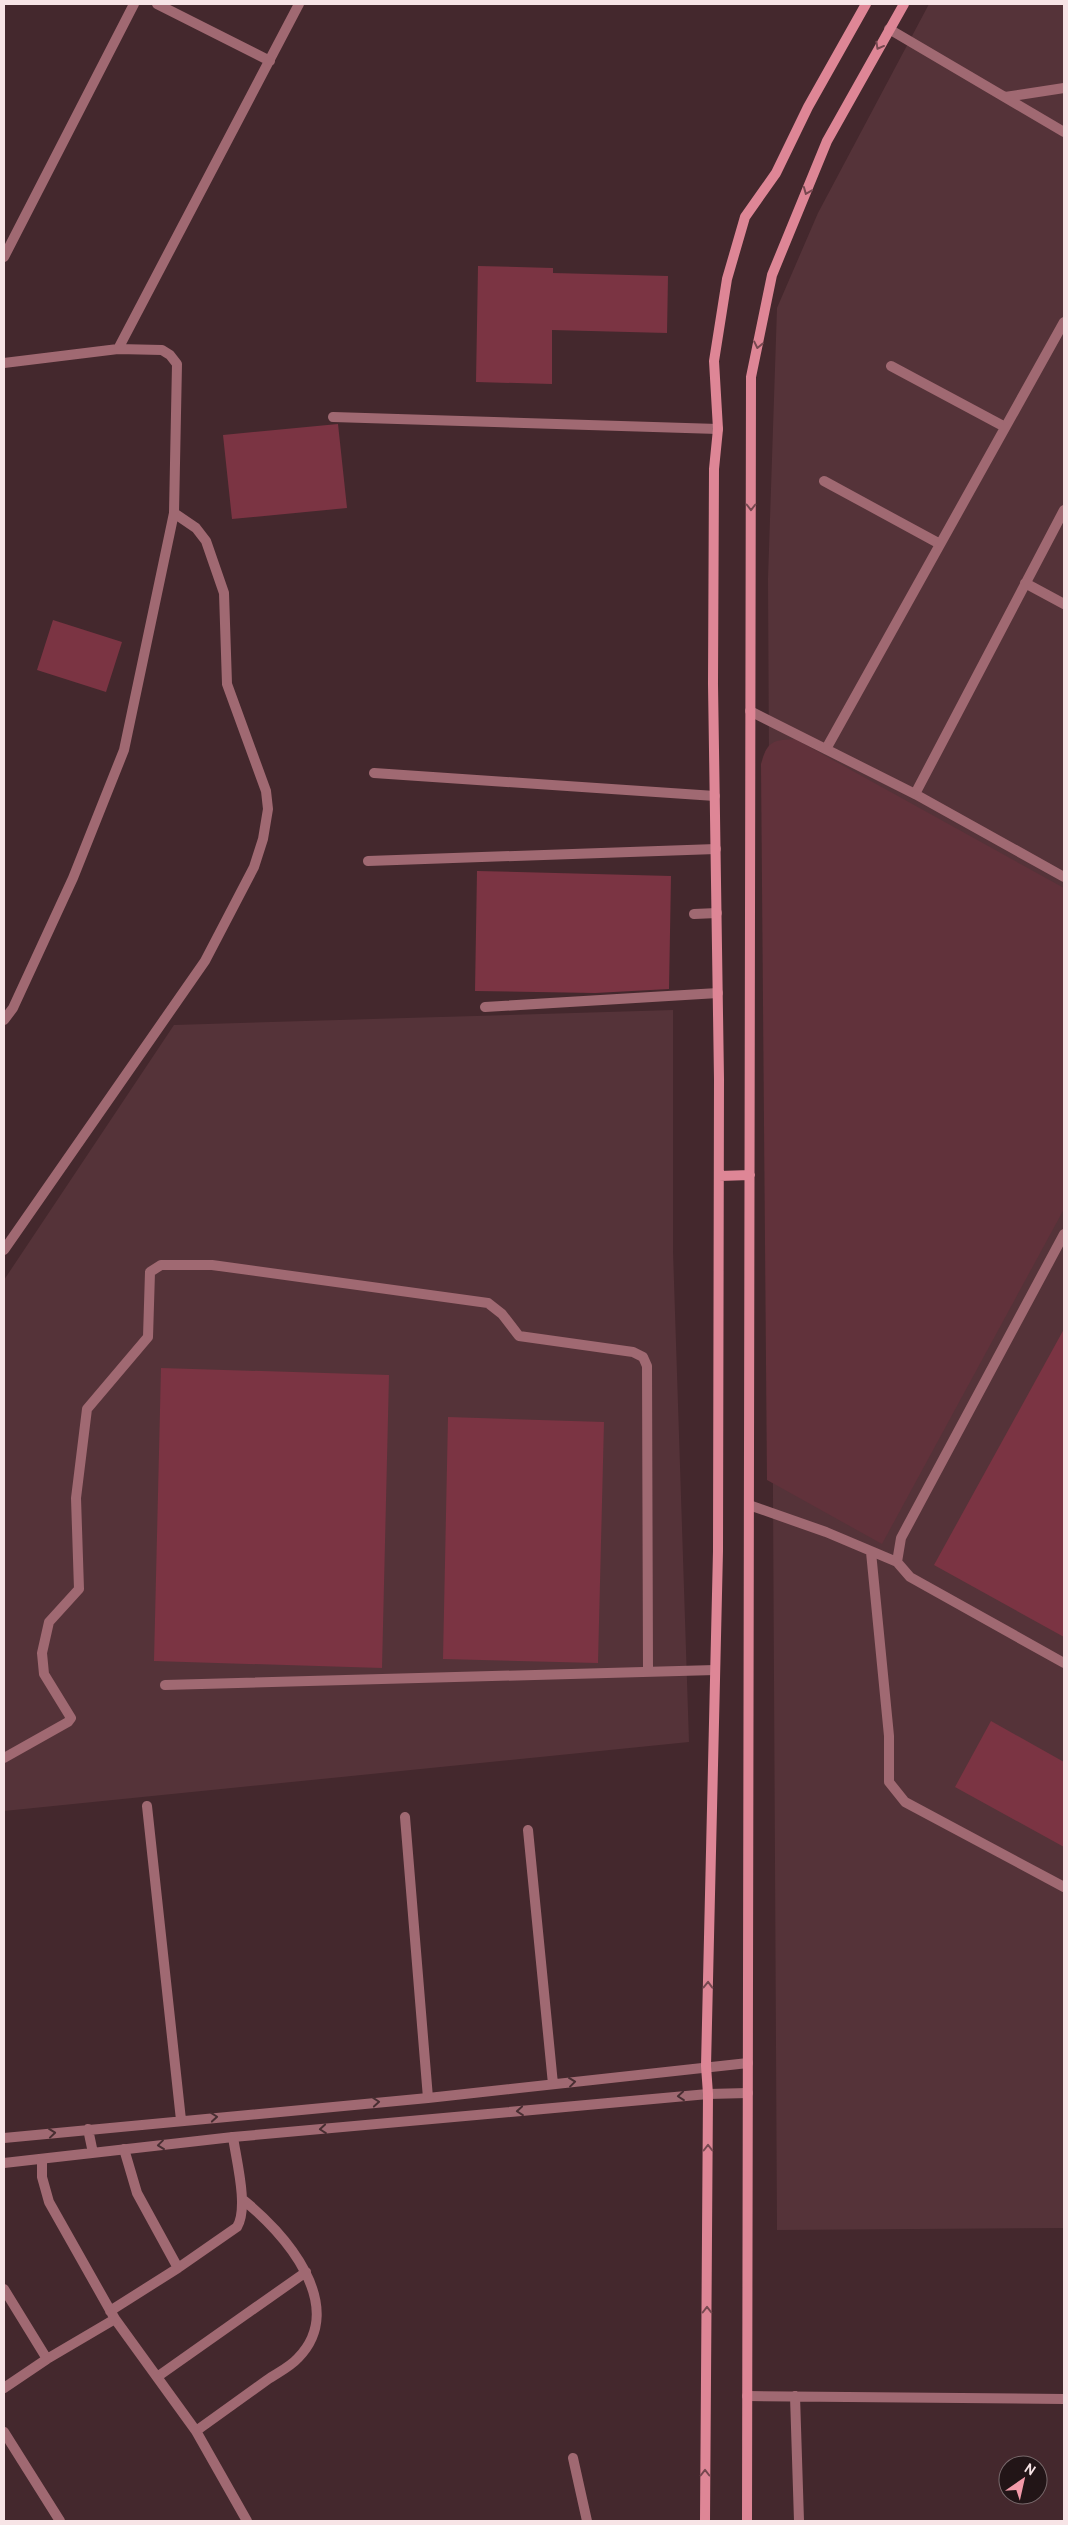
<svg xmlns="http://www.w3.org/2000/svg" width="1068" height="2525" font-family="Overpass,sans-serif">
  <rect width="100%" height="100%" fill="#44282d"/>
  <!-- built -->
  <path fill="#553339" d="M929,4H1064V2228L777,2230L768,579L777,308L818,213Z
    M673,1010V1251L689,1742L4,1811V1280L174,1025Z"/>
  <!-- green -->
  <path fill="#61323b" d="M795,739L1064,888V1209L882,1544L767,1480L761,764C767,741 773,740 795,739Z"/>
  <!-- building -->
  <path fill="#7b3443" d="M478,266L553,268V273L668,276L667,333L552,330V384L476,382Z
    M338,424L347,508L232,519L223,435Z
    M53,620L122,642L106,692L37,670Z
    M477,871L671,876L669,989L595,993L475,991Z
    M1064,1329V1637L934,1565Z
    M161,1368L389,1375L382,1668L154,1661Z
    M448,1417L604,1422L598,1663L443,1659Z
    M991,1721L1064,1762V1847L955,1787Z"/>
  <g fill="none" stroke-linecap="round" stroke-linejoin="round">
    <!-- lane -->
    <path stroke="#a06972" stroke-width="10" d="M889,29L1064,132
      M1005,97L1064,88
      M891,366L1005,427
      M333,417L718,429
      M824,481L940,544
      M1025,583L1064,604
      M750,711L915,794L1064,877
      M826,749L1064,322
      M374,773L715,796
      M915,794L1064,510
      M368,861L716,849
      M694,914L717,913
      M485,1007L718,993
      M1064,1234L901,1538L897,1562L910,1577L1064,1663
      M749,1505L826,1532L897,1562
      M871,1552L889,1736V1782L905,1802L1064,1887
      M165,1685L715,1670
      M4,1758L68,1722L71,1718L44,1674L42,1653L49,1622L79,1589L76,1498L87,1409L148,1337L150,1272L161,1265H212L488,1303L502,1314L519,1336L633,1352L643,1357L647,1366L648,1672
      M147,1806L181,2120
      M405,1817L428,2098
      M528,1830L553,2084
      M88,2129L93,2153
      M4,2138L428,2098L748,2063
      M4,2163L233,2137L708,2094L748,2093
      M747,2396L1064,2399
      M795,2396L799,2521
      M573,2458L587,2521"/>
    <!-- street -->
    <path stroke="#a06972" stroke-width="10" d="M157,4L270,61
      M4,257L134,4
      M118,349L299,4
      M4,363L118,349L162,350L170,355L177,364L174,513L124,750L73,878L13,1008L4,1020
      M4,1250L205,961L254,867L263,839L268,809L266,791L227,684L224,593L206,541L196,528L174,513
      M124,2149L137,2193L178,2268L237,2227C249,2208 236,2159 233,2137
      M42,2159V2177L49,2202L115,2319L196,2431L247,2521
      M4,2289L47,2359
      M110,2311L178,2268
      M157,2377L306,2272
      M4,2388L47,2359L115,2319
      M196,2431C220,2414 243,2397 267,2380C277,2373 290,2367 298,2358C349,2306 284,2232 242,2199
      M4,2432L60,2521"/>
    <!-- secondary -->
    <path stroke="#de8696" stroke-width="10" d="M719,1176L750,1175
      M705,2521L708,2094L706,2066L718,1551L719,1079L713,684L714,469L718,429L714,361L727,279L745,217L776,173L808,107L866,4
      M747,2521L751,377L772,275L827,141L904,4"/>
  </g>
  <!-- one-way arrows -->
  <defs><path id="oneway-chevron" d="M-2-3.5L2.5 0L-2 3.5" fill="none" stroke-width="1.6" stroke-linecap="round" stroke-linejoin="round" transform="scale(1.25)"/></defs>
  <g stroke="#774850">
    <use href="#oneway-chevron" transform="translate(879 46) rotate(119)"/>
    <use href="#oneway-chevron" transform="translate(807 191) rotate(112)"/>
    <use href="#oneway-chevron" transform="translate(758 345) rotate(102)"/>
    <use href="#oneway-chevron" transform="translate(751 507) rotate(90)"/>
    <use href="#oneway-chevron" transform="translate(708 1985) rotate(-89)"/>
    <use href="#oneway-chevron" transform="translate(708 2148) rotate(-90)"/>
    <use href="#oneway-chevron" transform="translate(707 2310) rotate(-90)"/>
    <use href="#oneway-chevron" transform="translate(705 2473) rotate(-90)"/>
  </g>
  <g stroke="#482e32">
    <use href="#oneway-chevron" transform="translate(572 2082) rotate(-7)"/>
    <use href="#oneway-chevron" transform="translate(681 2096) rotate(175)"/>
    <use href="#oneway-chevron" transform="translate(376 2102) rotate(-5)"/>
    <use href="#oneway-chevron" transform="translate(520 2111) rotate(175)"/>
    <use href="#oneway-chevron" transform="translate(214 2117) rotate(-5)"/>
    <use href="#oneway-chevron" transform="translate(323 2129) rotate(175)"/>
    <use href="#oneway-chevron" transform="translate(52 2133) rotate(-6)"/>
    <use href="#oneway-chevron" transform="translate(161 2145) rotate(173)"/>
  </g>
  <!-- border -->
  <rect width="1068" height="2525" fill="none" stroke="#f7e4e6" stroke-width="10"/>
  <!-- north arrow -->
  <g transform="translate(1023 2480) rotate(34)"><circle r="24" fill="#221517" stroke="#77686a"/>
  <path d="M0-4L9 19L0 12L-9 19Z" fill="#f39aa9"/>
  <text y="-8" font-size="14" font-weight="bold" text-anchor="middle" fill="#f7e4e6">N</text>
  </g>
</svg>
